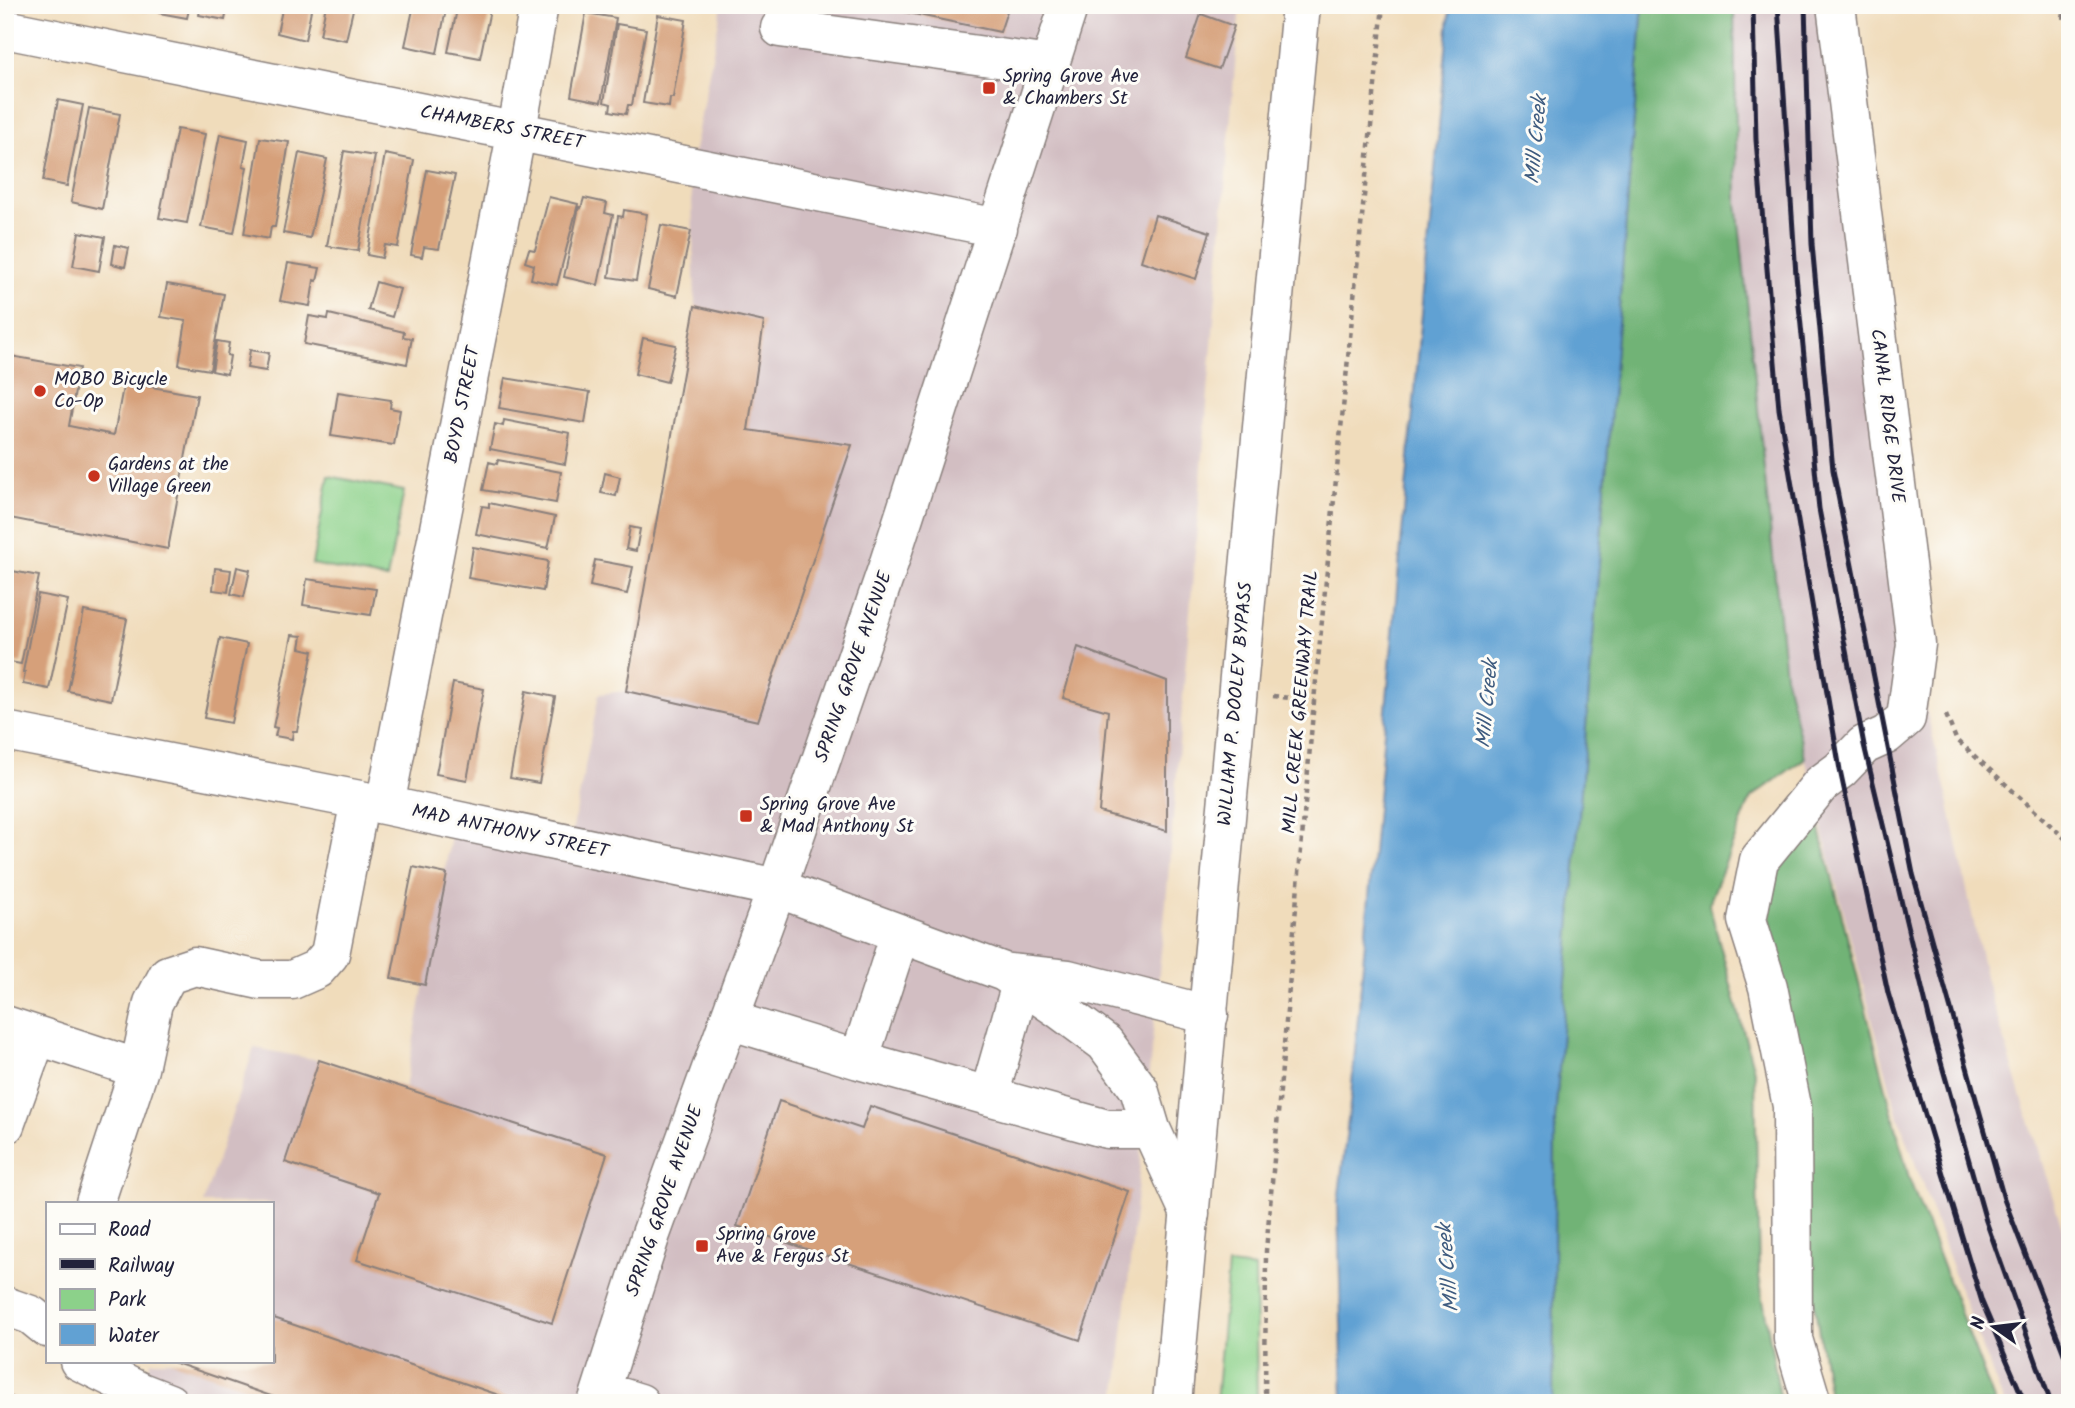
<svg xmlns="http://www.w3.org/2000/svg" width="2075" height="1408" font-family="Kalam,sans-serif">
  <rect width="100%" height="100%" fill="#fdfcf7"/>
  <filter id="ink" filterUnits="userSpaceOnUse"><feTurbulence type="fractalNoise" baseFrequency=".0143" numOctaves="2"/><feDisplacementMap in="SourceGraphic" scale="14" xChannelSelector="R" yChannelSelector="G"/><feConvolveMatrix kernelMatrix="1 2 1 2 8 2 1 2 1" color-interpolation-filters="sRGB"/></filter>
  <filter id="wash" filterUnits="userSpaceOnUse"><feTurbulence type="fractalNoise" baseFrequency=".00686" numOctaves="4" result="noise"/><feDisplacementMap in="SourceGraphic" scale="28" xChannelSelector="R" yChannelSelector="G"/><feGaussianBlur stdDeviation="1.57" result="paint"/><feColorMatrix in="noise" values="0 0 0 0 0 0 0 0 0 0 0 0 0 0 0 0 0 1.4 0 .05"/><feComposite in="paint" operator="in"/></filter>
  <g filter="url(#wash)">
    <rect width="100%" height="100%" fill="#f0dcbb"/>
    <!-- industrial -->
    <path fill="#d2bec2" d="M722,5H1240L1166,903L1116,1403H169L141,1392L151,1361H271V1203H203L254,1048L319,1060L405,1087L454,820L570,844L599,694L626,691L695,306L691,166Z
      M1734,5H1838L1894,576L1949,804L1986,981L2070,1253V1403H2004L1962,1296L1896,1109L1831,864L1785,675L1737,202Z"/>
    <!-- green -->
    <path fill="#8cd18a" stroke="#577a62" stroke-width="2" d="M329,476L404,491L387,579L312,564Z
      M1228,1265L1255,1268L1257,1403H1216Z"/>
    <!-- forest -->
    <path fill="#71b376" stroke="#4a6a58" stroke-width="2" d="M1643,5H1734L1737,202L1785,675L1805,758L1751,798L1709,904L1755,1074L1759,1276L1781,1403H1553L1555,1120Z
      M1818,822L1909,1178L1995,1403H1830L1808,1263L1769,936L1772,863Z"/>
    <!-- water -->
    <path fill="#61a1d3" stroke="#426287" stroke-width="2" d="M1450,5H1643L1555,1120L1553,1403H1343L1338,1203L1351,1095Z"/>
    <g id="blocks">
      <!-- building -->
      <path fill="#d6a07a" d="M117,5H147L146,12Z
        M160,5H190L187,18L159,13Z
        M201,5H228L225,20L199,15Z
        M283,5H312L305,40L277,33Z
        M326,5H354L346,40L320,35Z
        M414,5H447L437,53L405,46Z
        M458,5H491L480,58L448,52Z
        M871,5H1009L1000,32Z
        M586,13L616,18L601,102L571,96Z
        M1201,14L1234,26L1219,69L1186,58Z
        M658,15L686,20L673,98H670L669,107L643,103Z
        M617,24L646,29L632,105H628L626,114L610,111L611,104L604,102Z
        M58,100L83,105L67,186L43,181Z
        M89,108L120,114L102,209L71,202Z
        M177,129L205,134L187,223L159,218Z
        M220,134L248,140L243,166L247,167L234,233L201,227Z
        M260,138L289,142L275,227H271L269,239L244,234Z
        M344,151L375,156L358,251L327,246Z
        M299,153L327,159L310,238L283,233Z
        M385,154L414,160L398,247L385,245L382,258L367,255Z
        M427,170L455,175L439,249L424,247L422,257L411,255Z
        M549,197L578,204L557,285L531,279L534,265L525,262L529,249L535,250Z
        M584,198L607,203L605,213L613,215L598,285L564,277L579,207L581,208Z
        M624,210L647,214L636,281L609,277L618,216L623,217Z
        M1155,215L1210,232L1196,279L1141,261Z
        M661,225L691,231L677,296L648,289Z
        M79,232L105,237L99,271L73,266Z
        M115,245L129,248L125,267L112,264Z
        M288,263L320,268L317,281L314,280L310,306L280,301Z
        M376,282L400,289L392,317L368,310Z
        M167,284L224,294L210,370L179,365L186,321L161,317Z
        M695,306L764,322L748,430L852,445L758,721L626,691Z
        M329,314L404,332L403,337L412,338L407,364L304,344L309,316L328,319Z
        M643,338L676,345L667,382L635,374Z
        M217,341L229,343L227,355L230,356L227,374L212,371Z
        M250,350L269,353L266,371L247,368Z
        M5,355L79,368L69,426L114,435L124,382L197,395L168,549L5,517Z
        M505,378L590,392L585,423L499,408Z
        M338,392L391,400L390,408L400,410L394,445L331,436Z
        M504,420L570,433L565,464L490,449L495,424L503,426Z
        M498,460L561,472L556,503L483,490L489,462L497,464Z
        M605,473L620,477L616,496L601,493Z
        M489,503L555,517L548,548L476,534L482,506L489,507Z
        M630,527L640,529L636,551L626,549Z
        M473,547L548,561L543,591L468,578Z
        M595,560L633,567L627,594L590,586Z
        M237,567L250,570L244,597L231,594Z
        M215,568L231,570L228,592L213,590Z
        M7,570L39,576L21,664L5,661Z
        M307,579L376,589L371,615L303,605Z
        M38,594L68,600L49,689L23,684L25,672H23Z
        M84,611L127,619L111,700L68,691Z
        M292,635L302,636L300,648L313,651L297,731H293L292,739L275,736L277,728L273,727Z
        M220,638L247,644L231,723L204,718Z
        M1078,647L1167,681V831L1099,812L1108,711L1063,698Z
        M453,683L484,689L467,780L436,774Z
        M526,691L555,697L539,783L510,778Z
        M413,867L447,874L425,985L391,978Z
        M319,1060L607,1154L552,1323L357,1260L379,1193L285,1162Z
        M779,1101L862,1129L870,1106L1130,1192L1080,1340L737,1226Z
        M271,1317L519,1402V1403H291L170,1361H271Z
        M5,1395L26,1402V1403H5Z"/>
    </g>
  </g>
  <g filter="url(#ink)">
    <use href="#blocks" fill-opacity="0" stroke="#897f7b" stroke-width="2"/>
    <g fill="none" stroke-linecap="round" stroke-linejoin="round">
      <defs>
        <path id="minor" d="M780,28L1050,65
          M5,29L998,228
          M5,731L360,800L777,888L1004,972L1059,1009L1105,1043L1139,1089L1151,1129L1190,1214
          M385,805L517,130L539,5
          M1009,973L1068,979L1209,1015
          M729,1020L859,1060L1107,1129H1151
          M5,1025L139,1069
          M859,1060L900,934
          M989,1096L1021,984
          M5,1125L37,1036
          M95,1203L139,1069L153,1003L168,975L195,966L260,980H292L317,969L330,954L360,800
          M5,1306L31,1315L47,1328
          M79,1361L141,1392L169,1403
          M601,1391L640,1403
          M597,1403L651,1234L777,888L887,569L1069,5
          M1812,1403L1793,1339L1792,1106L1768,987L1747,920L1759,860L1821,784L1840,770L1864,745L1886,735L1906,718L1916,644L1836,5"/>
        <path id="major" d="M1172,1403L1301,5"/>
      </defs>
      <!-- minor casing -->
      <use href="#minor" stroke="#897f7b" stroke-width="41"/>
      <!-- major casing -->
      <use href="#major" stroke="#897f7b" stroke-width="41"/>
      <!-- path -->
      <path stroke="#897f7b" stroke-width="4.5" stroke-dasharray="5 5" stroke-linecap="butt" d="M2058,5L2070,30
        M1273,696L1314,701
        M1946,715L1956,739L2070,843
        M1265,1403L1266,1251L1314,701L1383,5"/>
      <!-- minor -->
      <use href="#minor" stroke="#fff" stroke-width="38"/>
      <!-- major -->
      <use href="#major" stroke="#fff" stroke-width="38"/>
      <!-- rail -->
      <path stroke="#22223b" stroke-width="5" d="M1753,5L1756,140L1779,409L1840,770L1888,993L1982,1302L2025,1403
        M1778,5L1796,275L1819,509L1864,745L1933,1034L1986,1221L2051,1403
        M1805,5L1812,244L1833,470L1913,874L2004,1199L2070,1369"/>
    </g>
  </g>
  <!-- markers -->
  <g fill="#c8321e" stroke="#fdfcf7" stroke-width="2.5">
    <rect x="982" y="81" width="14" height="14" rx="3.5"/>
    <circle cx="40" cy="391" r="7"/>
    <circle cx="94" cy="476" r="7"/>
    <rect x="739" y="809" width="14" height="14" rx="3.5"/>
    <rect x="695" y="1239" width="14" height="14" rx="3.5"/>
  </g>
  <g text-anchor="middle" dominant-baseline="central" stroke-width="6" stroke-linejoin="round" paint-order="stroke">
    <!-- poi labels -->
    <g font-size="19" fill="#22223b" stroke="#fdfcf7" text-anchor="start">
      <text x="1003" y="77">Spring Grove Ave<tspan x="1003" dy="22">&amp; Chambers St</tspan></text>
      <text x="54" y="380">MOBO Bicycle<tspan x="54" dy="22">Co-Op</tspan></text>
      <text x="108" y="465">Gardens at the<tspan x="108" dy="22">Village Green</tspan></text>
      <text x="760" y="805">Spring Grove Ave<tspan x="760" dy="22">&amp; Mad Anthony St</tspan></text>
      <text x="716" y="1235">Spring Grove<tspan x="716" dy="22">Ave &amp; Fergus St</tspan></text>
    </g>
    <!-- street labels -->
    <g font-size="19" fill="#22223b" stroke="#fdfcf7">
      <text transform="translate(502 128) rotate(11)">CHAMBERS STREET</text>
      <text transform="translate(463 405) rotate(-79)">BOYD STREET</text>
      <text transform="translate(1887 416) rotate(83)">CANAL RIDGE DRIVE</text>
      <text transform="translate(854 667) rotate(-71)">SPRING GROVE AVENUE</text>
      <text transform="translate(1301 702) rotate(-85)">MILL CREEK GREENWAY TRAIL</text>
      <text transform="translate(1236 704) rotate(-85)">WILLIAM P. DOOLEY BYPASS</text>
      <text transform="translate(510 832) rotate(12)">MAD ANTHONY STREET</text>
      <text transform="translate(665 1201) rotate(-71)">SPRING GROVE AVENUE</text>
    </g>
    <!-- water labels -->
    <g font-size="21" font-style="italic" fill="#3e5b7f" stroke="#fdfcf7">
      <text transform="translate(1537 140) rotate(-85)">Mill Creek</text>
      <text transform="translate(1488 704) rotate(-85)">Mill Creek</text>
      <text transform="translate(1449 1268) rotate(-95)">Mill Creek</text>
    </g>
  </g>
  <!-- margin -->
  <rect width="2075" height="1408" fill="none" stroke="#fdfcf7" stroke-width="28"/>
  <!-- legend -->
  <rect x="46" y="1202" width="228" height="161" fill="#fdfcf7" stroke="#a5a5ac" stroke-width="2"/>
  <rect x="60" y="1224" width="35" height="10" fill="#ffffff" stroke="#a5a5ac" stroke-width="2"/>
  <text x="108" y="1236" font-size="21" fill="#22223b">Road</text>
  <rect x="60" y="1259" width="35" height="10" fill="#22223b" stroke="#a5a5ac" stroke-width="2"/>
  <text x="108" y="1272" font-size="21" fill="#22223b">Railway</text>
  <rect x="60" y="1289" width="35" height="21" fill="#8cd18a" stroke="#a5a5ac" stroke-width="2"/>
  <text x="108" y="1306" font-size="21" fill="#22223b">Park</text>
  <rect x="60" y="1324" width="35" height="21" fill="#61a1d3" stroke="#a5a5ac" stroke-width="2"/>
  <text x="108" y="1342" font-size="21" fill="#22223b">Water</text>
  <!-- north arrow -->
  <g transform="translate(1994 1327) rotate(284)" stroke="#fdfcf7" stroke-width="5" paint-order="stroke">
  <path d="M0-5L12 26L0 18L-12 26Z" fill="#22223b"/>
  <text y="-10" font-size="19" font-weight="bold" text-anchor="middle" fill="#22223b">N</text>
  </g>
</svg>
